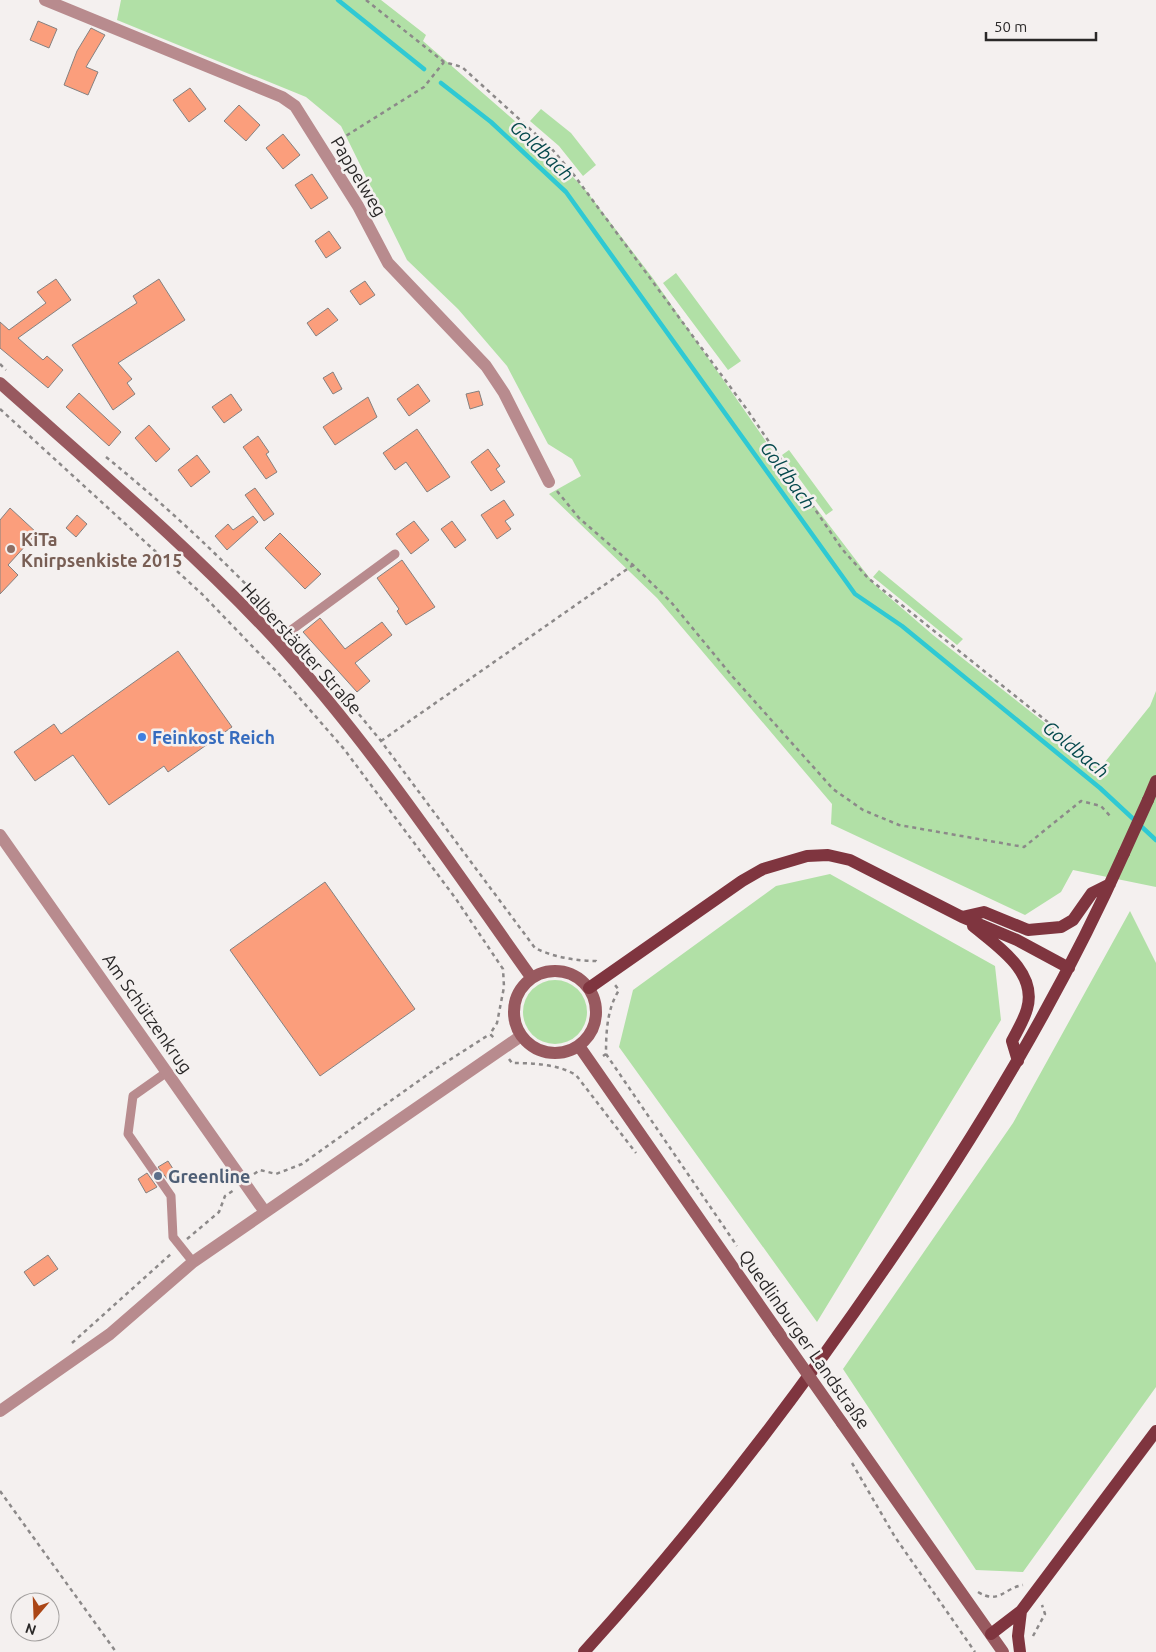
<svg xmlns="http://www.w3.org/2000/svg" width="1156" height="1652" font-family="Ubuntu,sans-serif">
  <rect width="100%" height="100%" fill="#f4f0ef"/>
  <!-- green -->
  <path fill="#b1e0a6" d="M121,0H381L426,35L423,41L547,149L587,192L652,277L774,453L875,585L933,635L1101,767L1150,706L1156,691V887L1073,870L1061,892L1025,915L831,824L832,804L657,598L549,494L581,476L572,459L548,444L507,366L458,309L407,260L341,126L306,97L117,20Z
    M541,109L571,133L596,165L583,176L559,146L530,121Z
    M676,273L741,361L728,370L663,283Z
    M789,450L833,510L826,515L782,455Z
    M879,570L963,639L957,645L873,577Z
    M830,874L995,966L1001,1020L817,1322L619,1047L633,990L776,886Z
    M1130,911L1156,963V1387L1023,1572L976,1570L843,1369L1013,1123Z
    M523 1012a32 32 0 1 1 64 0a32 32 0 1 1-64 0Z"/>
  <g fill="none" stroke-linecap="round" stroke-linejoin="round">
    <!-- stream -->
    <path stroke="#2fc9d3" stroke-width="4.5" d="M338,0L424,69
      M441,83L491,122L566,192L855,594L902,626L1100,788L1156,840"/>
  </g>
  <!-- building -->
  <path fill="#fb9e7c" stroke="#858180" d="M38,21L57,29L49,48L30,40Z
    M91,28L105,35L86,67L98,72L88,95L64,85L77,51Z
    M190,88L206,109L189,122L173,100Z
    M239,105L260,125L246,141L224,121Z
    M283,134L300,155L283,169L266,148Z
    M312,174L328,198L311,209L295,185Z
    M329,231L341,248L326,258L315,241Z
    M56,279L71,300L18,338L43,360L47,356L63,370L48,388L0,348V322L9,330L46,303L37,292Z
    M159,279L185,320L118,363L132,379L127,383L135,394L113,410L72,345L137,303L133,296Z
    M365,281L375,295L360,305L350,291Z
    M328,308L338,320L316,336L307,323Z
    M333,372L342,389L333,394L323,378Z
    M418,384L430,401L409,416L397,399Z
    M479,391L483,405L470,409L466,394Z
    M79,393L121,432L109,446L66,407Z
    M231,394L242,410L224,423L212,407Z
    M368,397L377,417L335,445L323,427Z
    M149,425L170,449L156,462L135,438Z
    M417,429L450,477L427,492L406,462L395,470L383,453Z
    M258,436L269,452L266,454L277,472L266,479L243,447Z
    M488,449L500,466L496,469L505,482L491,491L471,462Z
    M197,455L210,472L191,487L178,470Z
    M255,488L274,514L264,521L245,495Z
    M504,500L514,515L505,521L511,529L497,539L481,515Z
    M10,508L37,533L8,565L18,575L0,594V520Z
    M77,515L87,524L76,537L66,528Z
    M253,516L258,522L227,550L215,536L228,524L233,530Z
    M414,521L429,540L411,554L396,534Z
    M452,521L466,540L455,548L441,529Z
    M280,533L321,574L305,589L265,548Z
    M402,560L435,607L406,625L397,611L399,609L377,578Z
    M320,618L345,649L382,622L392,635L355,663L370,681L357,692L303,632Z
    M178,651L232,727L168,772L164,766L109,805L73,755L35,781L14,752L54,724L61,734Z
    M325,882L415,1009L320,1076L230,950Z
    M168,1161L177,1175L168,1180L158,1167Z
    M147,1173L157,1187L146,1193L138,1179Z
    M48,1255L58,1269L34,1286L24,1272Z"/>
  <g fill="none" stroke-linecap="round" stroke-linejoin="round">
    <!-- path -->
    <path stroke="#8c8989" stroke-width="2.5" stroke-dasharray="4 4" stroke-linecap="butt" d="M366,0L444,62L462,67L551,148L574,175L748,411L842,549L868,578L1079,747
      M333,144L424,87L444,62
      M0,364L6,370
      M0,409L202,594L277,672L344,749L456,899L503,969L504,987L497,1023L490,1034L494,1038
      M106,457C169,508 228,564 283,623
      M557,491L579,518L633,565L671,602L732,676L833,789L863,810L899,825L1024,847L1081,801L1101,806L1110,816
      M298,640L381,741L535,948C553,957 576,961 596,961L599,964
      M381,741L633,565
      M606,1054L737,1246
      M603,1056L606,1054C606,1032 607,1009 619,990L615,985
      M509,1059L512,1063C532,1063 558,1064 576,1075L636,1153
      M254,1174L260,1170L276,1174L302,1164L434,1070L490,1034
      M187,1239L219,1212L225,1196L234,1190
      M72,1343L172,1253
      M852,1463L895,1537L975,1652
      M0,1491L116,1652
      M978,1592C999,1605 1004,1588 1023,1585
      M1033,1636L1045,1614L1042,1605"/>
    <!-- lane -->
    <path stroke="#b88b8e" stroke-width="9" d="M274,639L290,631L395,554
      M167,1072L133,1096L128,1134L171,1196L173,1237L193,1262"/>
    <!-- street -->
    <path stroke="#b88b8e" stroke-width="12" d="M45,0L282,97L295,106L358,206L388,263L486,366L504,393L549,482
      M0,835L265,1212
      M0,1411L110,1334L193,1262L521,1036"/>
    <!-- secondary -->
    <path stroke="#98595f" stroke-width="12" d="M0,383C93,466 189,547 274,638C370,743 449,862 531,977
      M514 1012a41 41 0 1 1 82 0a41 41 0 1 1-82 0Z
      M579,1046L778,1332
      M842,1423L1003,1652"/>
    <!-- primary -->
    <path stroke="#7f353f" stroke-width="12" d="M1148,800L1156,781
      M962,917L984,912L1028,930L1061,927L1073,920L1092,893L1110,884
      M973,926C997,946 1038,972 1027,1009C1024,1020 1017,1031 1012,1041L1018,1061
      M589,988L742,881L763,869L807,856L828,855L850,860L962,917L1017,940L1069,968
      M991,1634L1021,1611L1156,1431
      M584,1652C695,1530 794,1401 887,1265C977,1134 1059,999 1124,853
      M1020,1652L1018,1636L1021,1611"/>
    <!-- secondary-bridge -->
    <path stroke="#98595f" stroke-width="12" d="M778,1332L842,1423"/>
    <!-- primary-bridge -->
    <path stroke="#7f353f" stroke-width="12" d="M1124,853L1148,800"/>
  </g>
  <!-- markers -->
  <circle fill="#8d6e63" stroke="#f4f0ef" stroke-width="2" cx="11" cy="549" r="5"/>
  <circle fill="#3f7fe0" stroke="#f4f0ef" stroke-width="2" cx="142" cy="737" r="5"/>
  <circle fill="#5c6f8a" stroke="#f4f0ef" stroke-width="2" cx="158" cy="1176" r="5"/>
  <g text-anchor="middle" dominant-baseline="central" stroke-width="5" stroke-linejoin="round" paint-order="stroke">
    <!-- street labels -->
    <g font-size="18" fill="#2a2828" stroke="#f4f0ef">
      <text transform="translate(359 176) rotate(59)">Pappelweg</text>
      <text transform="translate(302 648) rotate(48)">Halberstädter Straße</text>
      <text transform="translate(148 1013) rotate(55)">Am Schützenkrug</text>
      <text transform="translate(805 1339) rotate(55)">Quedlinburger Landstraße</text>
    </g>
    <!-- education labels -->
    <g font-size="18" font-weight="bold" fill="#785e54" stroke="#f4f0ef" text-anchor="start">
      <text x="21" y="539">KiTa<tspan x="21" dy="21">Knirpsenkiste 2015</tspan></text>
    </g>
    <!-- shop labels -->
    <g font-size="18" font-weight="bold" fill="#366cbe" stroke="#f4f0ef" text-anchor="start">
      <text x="152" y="737">Feinkost Reich</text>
    </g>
    <!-- service labels -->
    <g font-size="18" font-weight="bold" fill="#4e5e75" stroke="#f4f0ef" text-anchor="start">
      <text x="168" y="1176">Greenline</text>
    </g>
    <!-- water labels -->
    <g font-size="19" font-style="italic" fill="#05494d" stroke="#f4f0ef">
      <text transform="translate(542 150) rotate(43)">Goldbach</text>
      <text transform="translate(788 475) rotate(54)">Goldbach</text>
      <text transform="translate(1076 749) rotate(39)">Goldbach</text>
    </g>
  </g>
  <!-- north arrow -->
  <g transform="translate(35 1617) rotate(199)"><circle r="24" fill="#f4f0ef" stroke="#a3a09f"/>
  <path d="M0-4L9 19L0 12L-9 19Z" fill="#ab4616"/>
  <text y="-8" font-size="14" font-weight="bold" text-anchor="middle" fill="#2a2828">N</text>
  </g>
  <!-- scale -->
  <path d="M986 32v8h110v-8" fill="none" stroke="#2a2828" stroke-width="2.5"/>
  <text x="994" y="32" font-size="15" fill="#2a2828" stroke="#f4f0ef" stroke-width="4" paint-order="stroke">50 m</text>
</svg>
